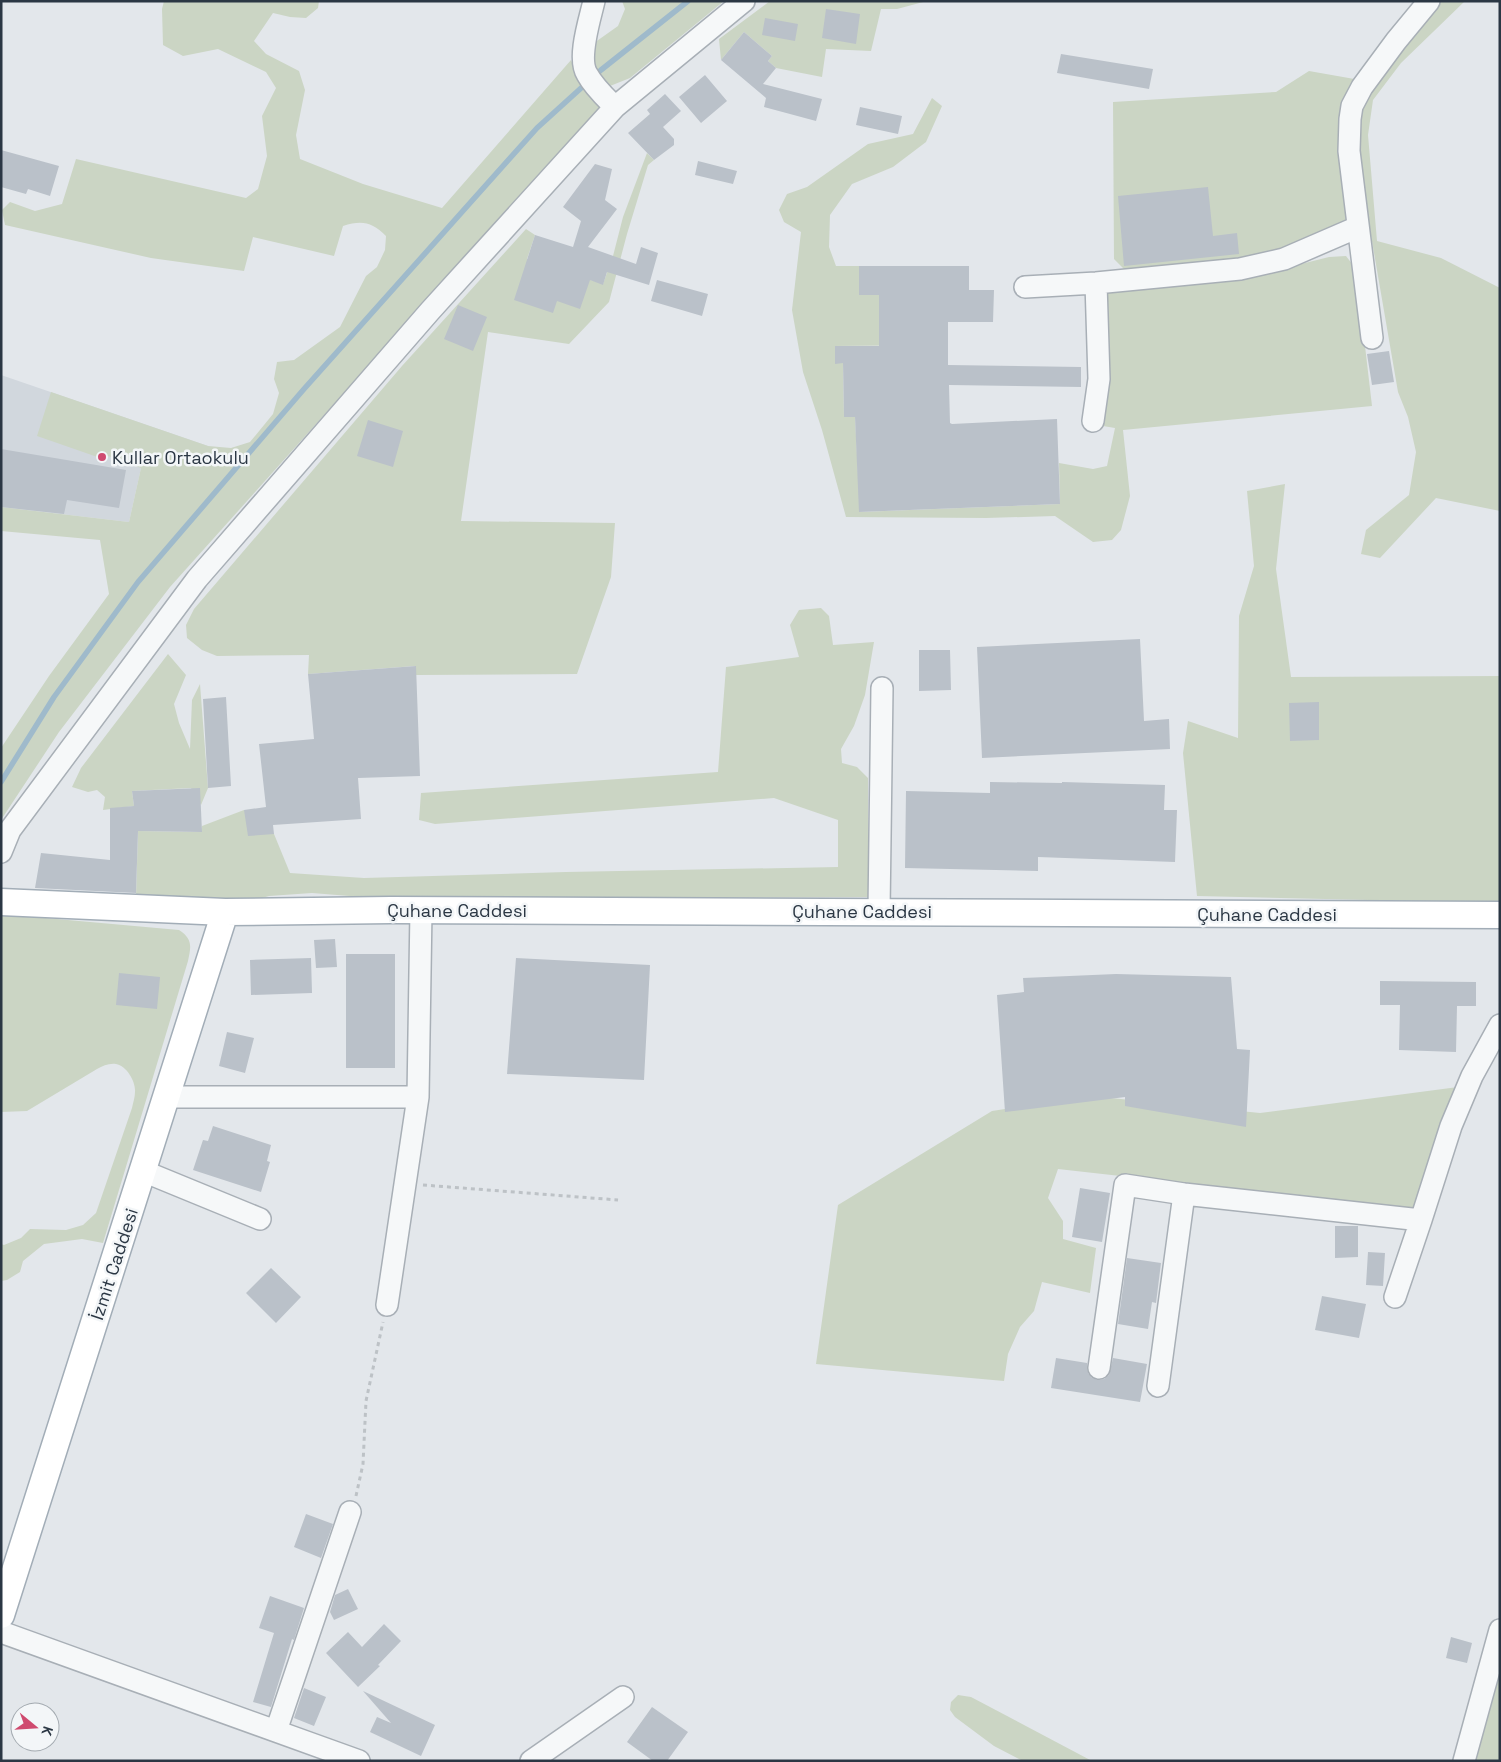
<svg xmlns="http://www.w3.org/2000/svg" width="1501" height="1762" font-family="'Space Grotesk',sans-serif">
  <rect width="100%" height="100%" fill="#e3e7eb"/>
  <!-- built -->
  <path fill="#d1d7dd" d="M1,375L208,446L141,468L129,522L1,507Z"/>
  <!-- green -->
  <path fill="#cbd5c4" d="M164,1H319L318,8L306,18L290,17L273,13L254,41L266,54L299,71L305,90L296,135L300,159L363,184L442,208L571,60L578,79L601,106L170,587L59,732L1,820V748L49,676L109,594L100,540L1,531V507L129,522L141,468L108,456L106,460L37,436L51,392L208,446L231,448L250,442L273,414L279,393L274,379L277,362L294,360L340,327L366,276L377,267L385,250L386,236C372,222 362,220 343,226L334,256L253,237L244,271L151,258L5,225L2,210L10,202L35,211L62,204L76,159L246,198L258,189L267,156L262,116L276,88L266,72L218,49L183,56L163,45L162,9Z
    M622,1H724L630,78L610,86C591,71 589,67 594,43L618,26L625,9Z
    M770,1H927L897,9H881L871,51L826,49L822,77L776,68L768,61L772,56L744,32L721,60L719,39Z
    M1437,1H1465L1401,63L1373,100L1368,135L1377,241L1441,258L1500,288V511L1436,498L1380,558L1361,554L1366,530L1409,495L1416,452L1408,417L1398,392L1358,160L1357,119L1364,96Z
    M1309,71L1360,80L1341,132L1346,220L1286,250L1152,271L1124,269L1114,259L1113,102L1276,92Z
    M932,98L942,106L926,142L893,167L852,184L830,215L829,247L836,266H859V295H879V322H947L948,345L835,346V363H843L844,417H855L860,512L1060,504L1059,463L1093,469L1107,466L1115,428L1103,426V309L1109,290L1277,270L1329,257L1346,256L1356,269L1372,406L1123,430L1130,496L1121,530L1112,540L1093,542L1055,516L986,518L846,517L822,430L803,372L792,310L801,232L784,222L779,210L787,194L807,187L868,144L913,134Z
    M647,153L654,160L648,165L627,234L609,302L569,344L488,332L461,521L615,523L611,577L577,674L416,675L415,666L308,674L309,655L217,656L202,650L187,638L186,625L194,609L402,366L526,229L535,235L527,259L603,284L613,256L623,217Z
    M1285,484L1276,569L1291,677L1500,676V903L1197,896L1183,753L1188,721L1238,738L1239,616L1254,566L1247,491Z
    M821,608L829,616L833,645L874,642L865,695L854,726L841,749L842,763L857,767L868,778V897L454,899L362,897L312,893L269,896L255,900L136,896L138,831L201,832L202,826L244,810L274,834L290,873L364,878L566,872L838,867V820L774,798L435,824L419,820L421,793L718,772L726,667L799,657L790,625L799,610Z
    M168,654L186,675L174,704L179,723L190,749L192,700L200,684L208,788L201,805L191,788L132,791L134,806L103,810L105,797L97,790L88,792L72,787L81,768Z
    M1,914L179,930C193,939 191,947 188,961L103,1243L82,1239L44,1244L23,1261L20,1272L7,1280L1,1281V1244L4,1245L21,1238L30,1229L66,1230L83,1225L96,1213L132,1108C133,1103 135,1097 135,1092C136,1082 127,1066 116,1064C109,1063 103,1066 97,1069L27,1111L1,1112Z
    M1458,1087L1415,1209L1058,1169L1048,1198L1063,1221V1239L1096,1248L1090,1293L1042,1282L1034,1311L1020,1327L1008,1354L1004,1381L816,1364L838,1205L992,1111L1091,1096L1260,1113Z
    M1500,1669V1761H1474Z
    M958,1695L971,1697L1092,1761H1023L994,1746L955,1717L950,1710L951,1702Z"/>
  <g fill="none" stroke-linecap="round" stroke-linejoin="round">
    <!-- stream -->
    <path stroke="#9fbacb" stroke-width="5.5" d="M1,782L54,697L138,582L304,389L537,128L601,70L688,1"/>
  </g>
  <!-- building -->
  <path fill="#bac1c9" d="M826,9L860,14L856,44L822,38Z
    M765,18L798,24L795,41L762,35Z
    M744,32L772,56L768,61L776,68L763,84L822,99L816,121L764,107L766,98L721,60Z
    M1061,54L1153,69L1149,89L1057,73Z
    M705,75L727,101L701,123L679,97Z
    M665,94L681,111L663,127L674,139V145L654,160L628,133L650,114L647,110Z
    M860,107L902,116L898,134L856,125Z
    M1,150L59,166L50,196L28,189L26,194L1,187Z
    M698,161L737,171L733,184L695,175Z
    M595,164L612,169L605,200L617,209L588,247L636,264L641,247L658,253L649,285L607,272L603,285L590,280L580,309L557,301L553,313L514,300L535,235L573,247L581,221L563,207Z
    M1208,187L1213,236L1237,233L1239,254L1124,266L1118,196Z
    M859,266H969V290H994L993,322H948V365L1081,367V387L949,385L950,423L952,424L1057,419L1060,504L859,512L855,417H844L843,363L835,364V346H879V295H859Z
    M657,280L708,294L702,316L651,301Z
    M458,305L487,317L473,351L444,339Z
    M1389,351L1394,382L1372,385L1367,354Z
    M368,420L403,431L393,467L357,456Z
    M1,449L126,470L119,508L67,500L64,514L1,507Z
    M1140,639L1144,721L1169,719L1170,749L982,758L977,647Z
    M919,650H950L951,690L919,691Z
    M416,666L420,776L358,778L361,819L273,825L274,834L248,836L244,810L266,807L259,744L314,739L308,674Z
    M226,697L231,786L208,788L203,699Z
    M1319,702V740L1290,741L1289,703Z
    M990,782L1062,783V782L1165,785L1164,810H1177L1175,862L1038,857V871L905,868L906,791L990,793Z
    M200,788L202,832L138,831L136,893L35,888L41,853L110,860V808L134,806L132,791Z
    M335,939L337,967L316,968L314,940Z
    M346,954H395V1068H346Z
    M311,958L312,993L251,995L250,960Z
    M516,958L650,965L644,1080L507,1074Z
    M119,973L160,977L157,1009L116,1005Z
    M1116,974L1231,977L1237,1049L1250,1050L1246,1127L1125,1106V1097L1005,1112L997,995L1024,992L1023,978Z
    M1380,981L1476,982V1006H1457L1456,1052L1399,1050L1400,1005H1380Z
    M227,1032L254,1038L245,1073L219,1066Z
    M213,1126L271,1145L267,1161L270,1162L261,1192L193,1170L203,1140L208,1141Z
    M1080,1188L1110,1193L1102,1242L1072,1237Z
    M1335,1226H1358V1257L1335,1258Z
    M1368,1252L1385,1253L1383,1286L1366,1285Z
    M1127,1258L1161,1263L1156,1303L1152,1302L1148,1329L1118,1324Z
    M271,1268L301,1297L276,1323L246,1293Z
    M1322,1296L1366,1304L1359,1338L1315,1330Z
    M1056,1358L1087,1363L1088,1373L1092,1378L1098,1380L1104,1379L1109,1375L1113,1358L1147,1364L1140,1402L1051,1388Z
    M306,1514L333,1524L321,1558L294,1547Z
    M348,1589L358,1609L334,1620L330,1612L335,1595Z
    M270,1596L304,1608L294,1640L292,1639L271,1707L253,1702L274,1633L259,1628Z
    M384,1624L401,1641L378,1665L380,1666L358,1687L326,1653L348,1632L362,1647Z
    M1451,1637L1472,1643L1467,1663L1446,1658Z
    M304,1688L326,1697L314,1726L294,1718Z
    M363,1691L435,1725L421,1756L370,1732L377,1717L391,1723Z
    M652,1707L688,1732L667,1761H653L627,1742Z"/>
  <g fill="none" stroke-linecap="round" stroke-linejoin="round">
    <defs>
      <path id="minor" d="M594,1C590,19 577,58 587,74C594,87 605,97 615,107
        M1025,287L1096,283L1240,269L1284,259L1358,227
        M1372,338L1349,151L1350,119L1352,106L1362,87L1396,41L1429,1
        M1093,421L1099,379L1096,283
        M1,852L10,830L197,579L430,311L615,107L744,1
        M879,911L882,688
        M167,1097H418
        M143,1171L260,1219
        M1395,1297L1421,1220L1451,1126L1472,1076L1500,1025
        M387,1305L418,1097L421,910
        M1099,1368L1125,1185L1184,1194L1421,1220
        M1158,1386L1184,1194
        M1,1632L359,1761
        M276,1731L350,1512
        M531,1761L623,1697
        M1464,1761L1500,1630"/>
      <path id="major" d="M1,902L225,912L391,910L1500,915
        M1,1615L225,912"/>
    </defs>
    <!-- minor casing -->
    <use href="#minor" stroke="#a8afb6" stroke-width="24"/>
    <!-- major casing -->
    <use href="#major" stroke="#a2adb7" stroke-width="29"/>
    <!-- path -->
    <path stroke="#bdc2c6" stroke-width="3" stroke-dasharray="4 4" stroke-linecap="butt" d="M423,1185L618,1200
      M356,1496L363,1464L366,1401L383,1322"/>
    <!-- minor -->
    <use href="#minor" stroke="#f6f8f9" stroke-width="21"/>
    <!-- major -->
    <use href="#major" stroke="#fff" stroke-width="26"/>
  </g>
  <!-- markers -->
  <circle fill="#cf4a6f" stroke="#f3f6f8" stroke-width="2" cx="102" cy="457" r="5"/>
  <g text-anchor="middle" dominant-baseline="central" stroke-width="5" stroke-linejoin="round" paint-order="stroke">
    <!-- poi labels -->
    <g font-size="18" fill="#2b3744" stroke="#f3f6f8" text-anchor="start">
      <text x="112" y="457">Kullar Ortaokulu</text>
    </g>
    <!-- street labels -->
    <g font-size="18" fill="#2b3744" stroke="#f3f6f8">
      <text x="457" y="910">Çuhane Caddesi</text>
      <text x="862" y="911">Çuhane Caddesi</text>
      <text x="1267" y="914">Çuhane Caddesi</text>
      <text transform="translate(114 1264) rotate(-72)">İzmit Caddesi</text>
    </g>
  </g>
  <!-- border -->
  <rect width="1501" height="1762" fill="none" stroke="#2b3744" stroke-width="5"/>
  <!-- north arrow -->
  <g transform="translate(35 1727) rotate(108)"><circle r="24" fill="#f3f6f8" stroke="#a3aab0"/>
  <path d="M0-4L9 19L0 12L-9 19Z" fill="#cf4a6f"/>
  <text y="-8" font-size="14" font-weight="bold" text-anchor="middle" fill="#2b3744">K</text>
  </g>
</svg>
